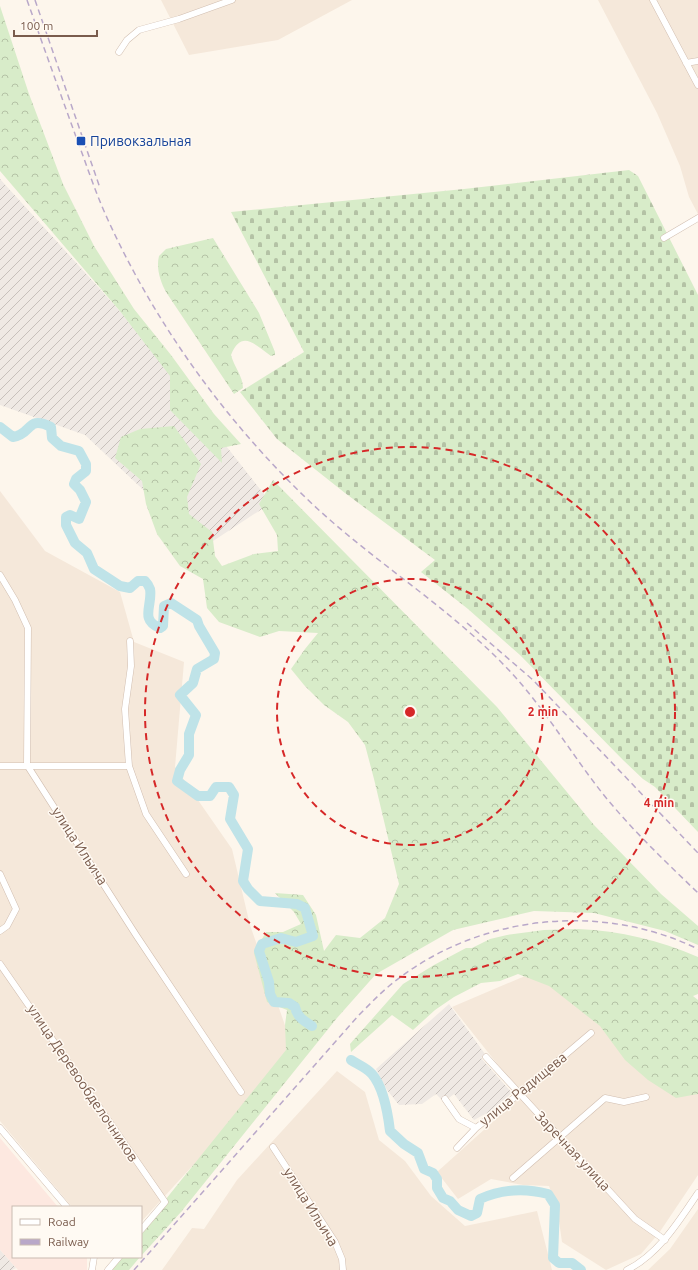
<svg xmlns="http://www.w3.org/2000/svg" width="698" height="1270" font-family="Ubuntu,sans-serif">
  <defs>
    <pattern id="industrial-furrows" width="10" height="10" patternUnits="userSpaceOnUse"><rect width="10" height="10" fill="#efe9e4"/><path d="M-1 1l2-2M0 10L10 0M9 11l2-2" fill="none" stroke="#c7c0bb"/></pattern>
    <pattern id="forest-crowns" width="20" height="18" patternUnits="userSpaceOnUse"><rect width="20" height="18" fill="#d8ecc9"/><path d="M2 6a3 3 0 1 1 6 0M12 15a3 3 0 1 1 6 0" fill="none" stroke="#b4c2a5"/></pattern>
    <pattern id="cemetery-stones" width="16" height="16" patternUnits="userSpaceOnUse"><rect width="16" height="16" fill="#d8ecc9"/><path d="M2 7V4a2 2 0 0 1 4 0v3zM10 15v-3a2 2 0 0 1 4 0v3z" fill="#b4c2a5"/></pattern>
  </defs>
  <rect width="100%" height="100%" fill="#fdf6ec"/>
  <!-- residential -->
  <path fill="#f5e8da" d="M161,0H352L278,40L189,55Z
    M598,0H698V214L689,197L680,166L657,113Z
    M0,491L45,551L120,592L134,642L184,662L175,767L232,849L250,925L295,1054L141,1222V1207H72L0,1121Z
    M539,970L698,1087V1175L659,1233L641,1254L606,1270L562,1242L557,1207L549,1186L523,1185L491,1179L458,1199L437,1172L525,1093L514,1085L452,1007Z
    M337,1071L365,1092L379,1140L405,1161L431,1196L465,1226L537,1211L552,1270H162L192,1228L204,1229L237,1180Z
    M698,1209V1270H648L670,1249Z"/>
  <!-- commercial -->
  <path fill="#fde8e0" d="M0,1138L58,1207H13V1257H87V1270H18L0,1250Z"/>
  <!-- industrial -->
  <path fill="url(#industrial-furrows)" d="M0,179L119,310L271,503L204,547L85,435L0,405Z
    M449,1004L485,1054L481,1058L512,1093L489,1112L474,1120L454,1094L444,1102L436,1094L422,1104L399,1105L387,1090L376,1069Z
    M0,1250L16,1268L12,1270H0Z"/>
  <!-- forest -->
  <path fill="url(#forest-crowns)" d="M0,6L29,94L63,184L94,246L134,309L171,355L214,414L241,444L221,448L222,463L170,410V376L119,310L0,171Z
    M213,238L259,313L275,352V355L271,356C256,346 242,328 231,355C234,367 243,376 243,388L234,394L166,292C160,281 156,268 159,256L166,249Z
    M174,426L201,464L187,497L189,514L212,532L215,556L222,566L254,554L278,551L277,535L259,504L273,480L497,707L594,825L661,894L698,926V945L665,931L594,913L534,911L453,930L376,974L337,1018L181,1212L141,1256V1230L286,1050L285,1025L287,1010L267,1002L254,953L266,932H283L301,924L294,912L275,893L303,895L316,915L324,951L336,935L360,938L385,918L399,884L374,779L365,745L348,722L324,705L304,685L291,669L305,649L318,633L279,631L260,637L219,622L207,608L203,579L180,566L157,534L146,504L142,481L115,458L121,437L140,429Z
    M578,929C621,931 659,940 698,957V994L693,996L698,1000V1094L676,1098L648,1080L625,1060L600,1026L549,986L518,974L500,981L481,983L454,997L435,1010L413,1030L392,1015L351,1052L350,1044L403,984L434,965L466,948H472L490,939L507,935L544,930Z
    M120,1257H140L129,1270H109Z"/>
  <!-- cemetery -->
  <path fill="url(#cemetery-stones)" d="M629,170L638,176L698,295V832L655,787L643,779L623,760L520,655L468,609L421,572L435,560L345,493L277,439L240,392L304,352L231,212L464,189Z"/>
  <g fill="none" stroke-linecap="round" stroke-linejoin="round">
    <!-- river -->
    <path stroke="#bfe3e8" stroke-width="10" d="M0,427L13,437C33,434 26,415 51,427L52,438L61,446L79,451L86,464V471L76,479L74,484L80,490L86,502L79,519L70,515L66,517V525L75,543L87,553L94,569L120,586L130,588L138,581H145C147,583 149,586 150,589C153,605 139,620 160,628L163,626L164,606L171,603L197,620L199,626L215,653L214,659L197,669L193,683L180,695L196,715L189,734V755L180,770L177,781L198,796H210L216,787H229L234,795L230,819L248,849L243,881L248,889L260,901L297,904L305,908L313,936L296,942L281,938L262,944L259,951L269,982L270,994L274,1002L289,1003L295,1007C297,1017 304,1021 312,1026
      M351,1060C357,1064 367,1068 372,1074C384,1088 388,1114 390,1131L404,1144L418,1153L424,1169L433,1173L437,1179V1188L443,1198L450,1201L458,1210L471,1216L477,1213L480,1199C502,1189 525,1188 548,1194L555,1205L553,1258L559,1263H572L581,1270"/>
    <defs>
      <path id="street" d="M653,0L698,85
        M119,52L127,40L139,30L179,19L232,0
        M686,63L698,61
        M664,238L698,218
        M0,575L15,600L28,628L27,765L136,935L241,1092
        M130,641L131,666L125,709L129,766L146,814L186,874
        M0,766H129
        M0,874L16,909L7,926L0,931
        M0,964L165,1202L141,1230
        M486,1057L635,1219L665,1240
        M445,1099L459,1119L476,1128
        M0,1128L67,1207
        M273,1147L335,1242L342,1259L343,1270
        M457,1148L476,1128L519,1094L591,1033
        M513,1178L605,1098L624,1102L646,1097
        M92,1270L94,1257
        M108,1270L119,1257
        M627,1270C659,1254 679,1221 698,1193"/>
    </defs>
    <!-- street casing -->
    <use href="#street" stroke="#d1beb0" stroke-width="7"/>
    <!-- street -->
    <use href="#street" stroke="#fff" stroke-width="6"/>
    <!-- rail -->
    <path stroke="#b9a8c9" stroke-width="1.5" stroke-dasharray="6 4" stroke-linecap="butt" d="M27,0C43,45 59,90 75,134C86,163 95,192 108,220C155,323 224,419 306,498C367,557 442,602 502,663C541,702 569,751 603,794C632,830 665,861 698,893
      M35,0L100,188
      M467,623L533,680L698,853
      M134,1270L359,1015C373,1001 386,987 402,976C486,914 604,903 698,949"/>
  </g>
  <!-- distance rings -->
  <g fill="none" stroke="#d62828" stroke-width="2" stroke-dasharray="7 5">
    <circle cx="410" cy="712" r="133"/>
    <circle cx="410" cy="712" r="265"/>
  </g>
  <!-- markers -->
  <rect fill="#1a4fb4" stroke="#fffaf3" stroke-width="1.5" x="76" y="136" width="10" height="10" rx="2"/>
  <g text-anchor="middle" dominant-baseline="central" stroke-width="3" stroke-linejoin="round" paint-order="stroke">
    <!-- transit labels -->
    <g font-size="14" fill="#164399" stroke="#fffaf3" text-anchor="start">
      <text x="90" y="141">Привокзальная</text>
    </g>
    <!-- street labels -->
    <g font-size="14" fill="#7a5c4d" stroke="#fffaf3">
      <text transform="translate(80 846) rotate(57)">улица Ильича</text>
      <text transform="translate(83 1083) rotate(56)">улица Деревообделочников</text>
      <text transform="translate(523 1089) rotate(-39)">улица Радищева</text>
      <text transform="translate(573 1151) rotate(47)">Заречная улица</text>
      <text transform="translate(311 1207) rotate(58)">улица Ильича</text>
    </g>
  </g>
  <circle cx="410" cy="712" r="6" fill="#d62828" stroke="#fffaf3" stroke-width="2"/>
  <g font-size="12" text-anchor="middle" font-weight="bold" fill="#d62828" stroke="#fffaf3" stroke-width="3" stroke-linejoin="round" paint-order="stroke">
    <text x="543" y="716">2 min</text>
    <text x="659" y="807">4 min</text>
  </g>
  <!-- legend -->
  <rect x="12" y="1206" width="130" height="52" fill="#fffaf3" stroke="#cabbb1"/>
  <rect x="20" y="1219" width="20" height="6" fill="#ffffff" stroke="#cabbb1"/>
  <text x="48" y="1226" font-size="12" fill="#7a5c4d">Road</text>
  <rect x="20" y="1239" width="20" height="6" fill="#b9a8c9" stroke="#cabbb1"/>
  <text x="48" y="1246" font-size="12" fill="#7a5c4d">Railway</text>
  <!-- scale -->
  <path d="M14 30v6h83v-6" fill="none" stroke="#7a5c4d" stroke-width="2"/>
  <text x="20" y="30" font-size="12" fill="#7a5c4d" stroke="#fffaf3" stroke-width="3" paint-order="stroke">100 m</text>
</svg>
